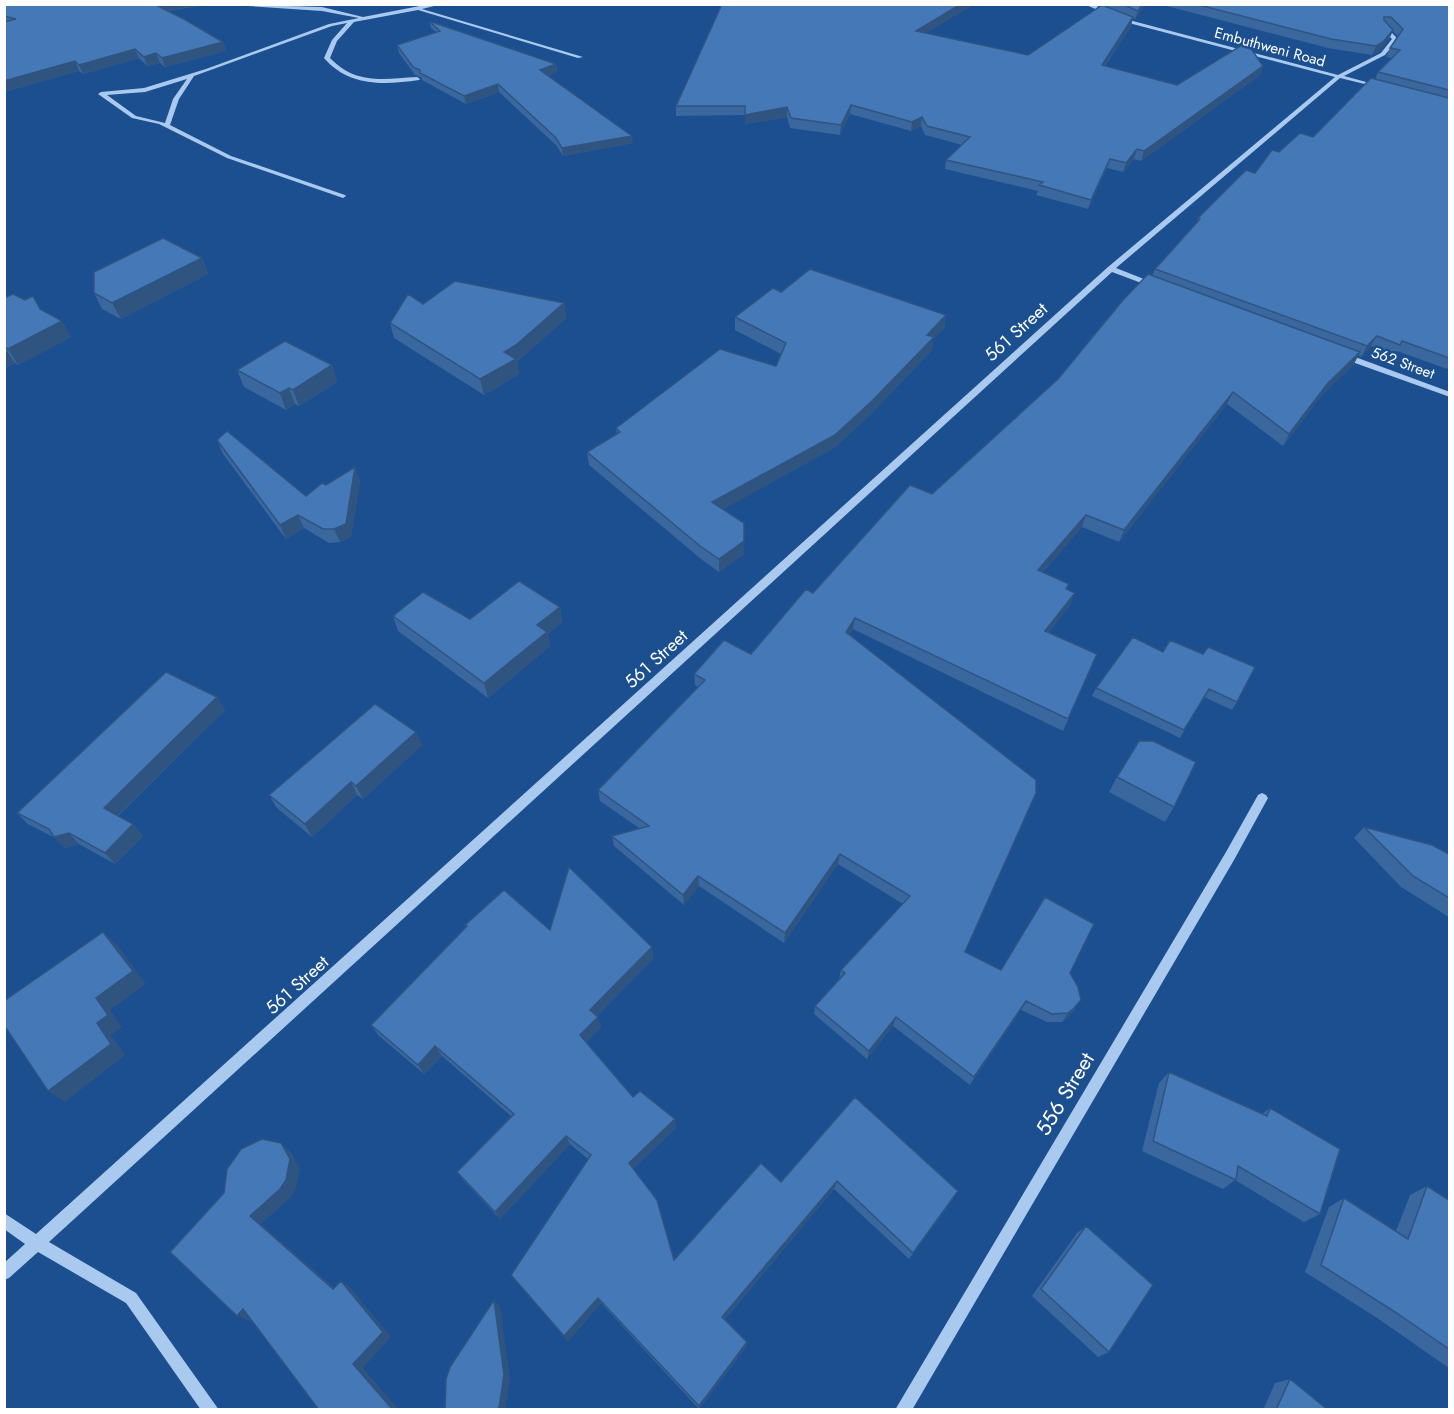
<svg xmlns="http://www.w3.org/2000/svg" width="1454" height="1414" font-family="Jost,sans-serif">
  <rect width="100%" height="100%" fill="#1b4f8f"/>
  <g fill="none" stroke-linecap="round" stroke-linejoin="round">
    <!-- minor -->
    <path fill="#a9c9ee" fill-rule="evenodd" d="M219,4L322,7L363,17L430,4H442L422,9L583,57L578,58L418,10L354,22L337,41L330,58C356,85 383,79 417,77L420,79L419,80C384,85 349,87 324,58L332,40L347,23L332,26L194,76L179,99L170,125L231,156L345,195L346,196L343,198L227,158L159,124L132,118L98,94L101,92L144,88L206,69L329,24L359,18L322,11ZM187,79L173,99L165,123L136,116L107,95L145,92Z
      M1084,4H1092L1129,20L1338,75L1381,53L1392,39L1382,29V27H1386L1398,39L1385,55L1344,76L1381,86V88L1340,78L1116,268L1159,285L1152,287L1112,272L49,1242L136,1293L219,1410H201L126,1303L38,1252L9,1278L4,1280V1263L25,1244L4,1229V1213L36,1234L1108,267L1335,77L1125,22Z
      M1341,354H1347L1450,392V397L1341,358Z
      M1262,793L1266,795L1268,798L1234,860L912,1410H895L1226,852L1258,795Z"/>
  </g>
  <!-- wall -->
  <path fill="#3a679d" d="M4,4H211L167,11L223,42L226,51L165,67L160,63L147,66L139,58L83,74L79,71L4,92Z
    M722,4H974L926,33L1028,55L1108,7V4H1145L1135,19L1133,18L1131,26L1105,66L1177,85L1263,66L1260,75L1141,161L1134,159L1123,172L1107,168L1088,209L1036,195L1038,191L945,169L946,160L962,145L925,135L921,126L911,131L850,114L840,135L790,128L787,117L745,124V115L676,116V106Z
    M1159,4H1449V367L1447,369L1397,351L1394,355L1371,346L1361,357L1358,355L1354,364L1322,395L1283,446L1227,404L1119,542L1082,527L1043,572L1067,589L1070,605L1049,632L1097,654L1063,731L853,629L849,635L966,952L1001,970L1070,973L1075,1009L1068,1017L1062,1022H1047L1021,1010L970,1085L893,1026L867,1059L814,1014L815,1006L839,979L841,970L903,904L838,864L784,943L699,886L684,905L614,846L612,836L639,828L600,801L598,790L698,687L695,685L694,674L751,654L813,593L932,494L1058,379L1152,276L1155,269L1196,224L1198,218L1255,173L1279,152L1313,137L1375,79L1378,72L1392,58L1386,57L1390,48L1398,36L1393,31L1389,39L1380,51L1372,55L1328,48Z
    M429,21L556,64L557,72L548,75L633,143L563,156L557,146L499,92L466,104L422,80L421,77L415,75L399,53L397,45L436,32L431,28Z
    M202,258L208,274L121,319L102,309L94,293Z
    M781,292L946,315L944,328L933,339L932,350L871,414L834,448L723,509L744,554L719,572L701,559L589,465L587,452L617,434L616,428L776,366L781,354L735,330V317Z
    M4,298L40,309L71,337L18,365L15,363L4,369Z
    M564,303L566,318L517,362L519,374L484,395L394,338L390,323L423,304Z
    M332,365L337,382L299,406L295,404L286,410L244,387L237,370Z
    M217,440L306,496L326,485L360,480L351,537L340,542L329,543L304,528L286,539L223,454Z
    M560,607L562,622L548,634L550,646L488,698L398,631L393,616L470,619Z
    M1163,652L1203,654L1237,702L1232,710L1204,697L1180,738L1092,696L1096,688Z
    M217,697L225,710L118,816L133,824L143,836L115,864L79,844L65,848L55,838L28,824L17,813Z
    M416,732L422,745L363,799L357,795L312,837L277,808L269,795Z
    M1117,777L1174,807L1165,822L1109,792Z
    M1364,827L1449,854V917L1401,887L1354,838Z
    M465,925L550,930L652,947L653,959L597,1016L601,1027L586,1042L633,1097L676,1128L633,1169L674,1260L781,1182L855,1097L953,1199L909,1259L834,1189L725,1319L747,1342L746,1347L699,1409L601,1303L568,1341L511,1275L588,1159L570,1144L500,1219L463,1180L457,1172L511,1116L442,1056L424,1074L378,1035L371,1025L466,927Z
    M1169,1072L1262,1114L1270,1108L1320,1214L1304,1222L1235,1180L1223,1189L1142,1151L1159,1083Z
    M1427,1186L1449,1200V1368L1377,1318L1305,1272L1329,1207L1344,1198L1396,1231L1410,1195Z
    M1086,1226L1109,1352L1098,1357L1032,1296L1077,1233Z
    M1290,1379L1328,1410H1263L1275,1383Z"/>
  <!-- shaded-wall -->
  <path fill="#305480" d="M152,4H211L155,12Z
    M961,4H974L915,40L916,31Z
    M1142,4H1145L1135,19L1138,11Z
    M1133,17L1131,26L1099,74L1102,65Z
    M1393,30L1389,39L1380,51L1372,55L1376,46Z
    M223,42L226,51L165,67L162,58Z
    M135,49L139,58L83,74L79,65Z
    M156,53L160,63L147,66L144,57Z
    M75,61L79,71L4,92V81Z
    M556,64L557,72L541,77L540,70Z
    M1263,66L1260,75L1141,161L1144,151Z
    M498,84L499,92L466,104L464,96Z
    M851,105L850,114L840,135L841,125Z
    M787,107V117L745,124V115Z
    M922,117L921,126L911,131L912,122Z
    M632,136L633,143L563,156L562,148Z
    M1137,149L1134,159L1123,172L1126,163Z
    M1110,159L1107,168L1088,209L1091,200Z
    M202,258L208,274L121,319L112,303Z
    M564,303L566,318L517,362L519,374L484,395L480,379L504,352Z
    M946,315L944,328L933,339L932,350L871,414L834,448L713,515L712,502L927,335Z
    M62,321L71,337L18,365L8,349Z
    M1377,336L1371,346L1361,357L1367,346Z
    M4,347L15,363L4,369Z
    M1360,352L1354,364L1322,395L1283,446L1289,434L1328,383Z
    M332,365L337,382L299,406L293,390Z
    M289,388L295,404L286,410L280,393Z
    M1233,392L1227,404L1119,542L1124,530Z
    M355,467L360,480L351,537L340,542L334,529Z
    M298,515L304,528L286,539L280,525Z
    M1086,515L1082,527L1034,582L1038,570Z
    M744,541V554L719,572V559Z
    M1075,593L1070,605L1041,642L1045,631Z
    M560,607L562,622L548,634L550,646L488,698L484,683L537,625Z
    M855,618L853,629L844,644L846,632Z
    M217,697L225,710L114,819L104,808Z
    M416,732L422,745L363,799L356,786Z
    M351,782L357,795L312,837L305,824Z
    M133,824L143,836L115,864L105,853Z
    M69,833L79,844L65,848L54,837Z
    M840,854L838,864L784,943L785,933Z
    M698,876L699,886L684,905L683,895Z
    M103,932L117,945L146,984L110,1010L122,1027L111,1035L125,1055L65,1102L48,1091L97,1023L96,998Z
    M652,947L653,959L593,1020L590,1010Z
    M1081,1000L1068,1017L1062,1022L1068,1013Z
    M1026,1001L1021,1010L970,1085L974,1077Z
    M598,1017L601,1027L583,1045L580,1035Z
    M896,1017L893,1026L867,1059L869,1051Z
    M435,1046L442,1056L424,1074L418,1065Z
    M675,1119L676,1128L631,1171L629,1163Z
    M566,1136L570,1144L500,1219L495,1212Z
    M281,1143L291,1152L300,1168L296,1188L291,1197L261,1224L343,1295L333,1289L250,1216Z
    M837,1181L834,1189L722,1322V1317Z
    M341,1281L350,1287L391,1337L363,1368L399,1410H393L353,1364Z
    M598,1298L601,1303L568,1341L564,1336Z
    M494,1300L500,1306L510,1379L505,1410H502L499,1408Z
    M243,1309L255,1315L250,1321L237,1316Z
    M747,1342L746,1347L699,1409V1406Z"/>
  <!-- building -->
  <path fill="#4478b7" stroke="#305480" stroke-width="1.5" d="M4,4H154L184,19L223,42L162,58L156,53L144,57L135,49L79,65L75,61L4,81V22L16,19L4,16Z
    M722,4H961L916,31L1028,55L1102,5L1133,17L1102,65L1177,85L1242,45L1250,47L1263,66L1144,151L1137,149L1126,163L1110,159L1091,200L1039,185L1043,182L946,160L970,137L927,126L922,117L912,122L851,105L841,125L791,118L787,107L745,115V106H676Z
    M1122,4H1142L1138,11Z
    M1195,4H1449V90L1378,72L1400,50L1390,48L1403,29L1391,17H1384V20L1393,30L1383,42L1376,46L1331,39Z
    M429,21L556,64L540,70L632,136L562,148L556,138L498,84L464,96L420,73V70L413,67L397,45L440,31Z
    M1371,78L1449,98V358L1402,341L1400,345L1377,336L1367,346L1155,269L1200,219L1198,218L1246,170L1255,173L1272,150L1279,152L1300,133L1313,137Z
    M163,238L202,258L112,303L94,293V272Z
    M810,269L946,315L927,335L934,337L872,401L835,435L712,502L744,523V541L719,559L700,546L587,452L620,432L616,428L720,349L776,366L786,343L735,317L773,288L781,292Z
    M1148,274L1360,352L1328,383L1289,434L1233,392L1124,530L1086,515L1038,570L1069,584L1066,589L1075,593L1045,631L1097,654L1068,719L855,618L846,632L1036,780V793L965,952L1001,970L1045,897L1094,924L1070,973L1078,987L1081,1000L1074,1008L1068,1013L1052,1014L1026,1001L974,1077L896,1017L869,1051L815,1006L845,973L841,970L910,896L840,854L785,933L698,876L683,895L612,836L649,826L598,790L705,680L694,674L724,640L751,654L806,589L813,593L910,485L932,494L1058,379L1123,300Z
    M455,281L564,303L516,345L504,352L516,359L480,379L390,323L408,294L423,304Z
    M13,294L25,300L33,296L40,309L62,321L8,349L4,347V298Z
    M285,341L332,365L293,390L289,388L280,393L237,370Z
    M227,431L306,496L322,483L326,485L355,467L346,524L334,529H323L298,515L280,525L217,440Z
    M519,581L560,607L537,625L547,632L484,683L393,616L423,592L470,619Z
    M1133,637L1163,652L1170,640L1203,654L1208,647L1255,667L1237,702L1209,689L1184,730L1096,688Z
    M166,672L217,697L104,808L133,824L105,853L69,833L54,837L49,829L17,813Z
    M375,704L416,732L356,786L351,782L305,824L269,795Z
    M1139,741H1153L1196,762L1174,807L1117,777Z
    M1364,827L1432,845L1449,854V898L1413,876Z
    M569,867L652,947L590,1010L598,1017L580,1035L633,1097L640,1091L675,1119L629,1163L657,1200L674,1260L761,1163L781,1182L855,1097L958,1191L913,1253L837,1181L722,1317L747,1342L699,1406L598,1298L564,1336L511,1275L591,1155L566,1136L495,1212L457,1172L514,1114L435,1046L418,1065L371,1025L467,926L465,925L504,890L550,930Z
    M103,932L133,971L96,998L108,1015L97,1023L111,1044L48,1091L4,1025V1001Z
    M1169,1072L1267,1116L1270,1108L1340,1149L1320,1214L1238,1166L1236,1180L1153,1141Z
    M262,1139L281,1143L290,1159L286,1180L280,1189L250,1216L333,1289L341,1281L383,1332L353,1364L393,1410H319L243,1309L237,1316L170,1252L224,1193L227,1169L241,1149Z
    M1427,1186L1449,1200V1349L1395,1312L1321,1265L1344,1198L1408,1239Z
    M1086,1226L1153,1285L1109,1352L1041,1289Z
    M494,1300L504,1375L499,1408L493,1410H445L446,1379L450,1367Z
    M1290,1379L1328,1410H1276Z"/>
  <g text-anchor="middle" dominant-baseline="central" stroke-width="5" stroke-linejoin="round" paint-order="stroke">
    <!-- far-street labels -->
    <g font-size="15" fill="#fff" stroke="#1b4f8f">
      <text transform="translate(1270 47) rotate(15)">Embuthweni Road</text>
      <text transform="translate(1403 363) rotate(20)">562 Street</text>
    </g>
    <!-- street labels -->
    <g font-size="18" fill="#fff" stroke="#1b4f8f">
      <text transform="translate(1016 332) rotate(-42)">561 Street</text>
      <text transform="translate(656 659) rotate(-42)">561 Street</text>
      <text transform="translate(297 985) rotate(-42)">561 Street</text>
    </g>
    <!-- near-street labels -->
    <g font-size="21" fill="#fff" stroke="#1b4f8f">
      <text transform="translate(1065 1094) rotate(-59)">556 Street</text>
    </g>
  </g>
  <!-- border -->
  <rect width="1454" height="1414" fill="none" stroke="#ffffff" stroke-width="12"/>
</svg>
